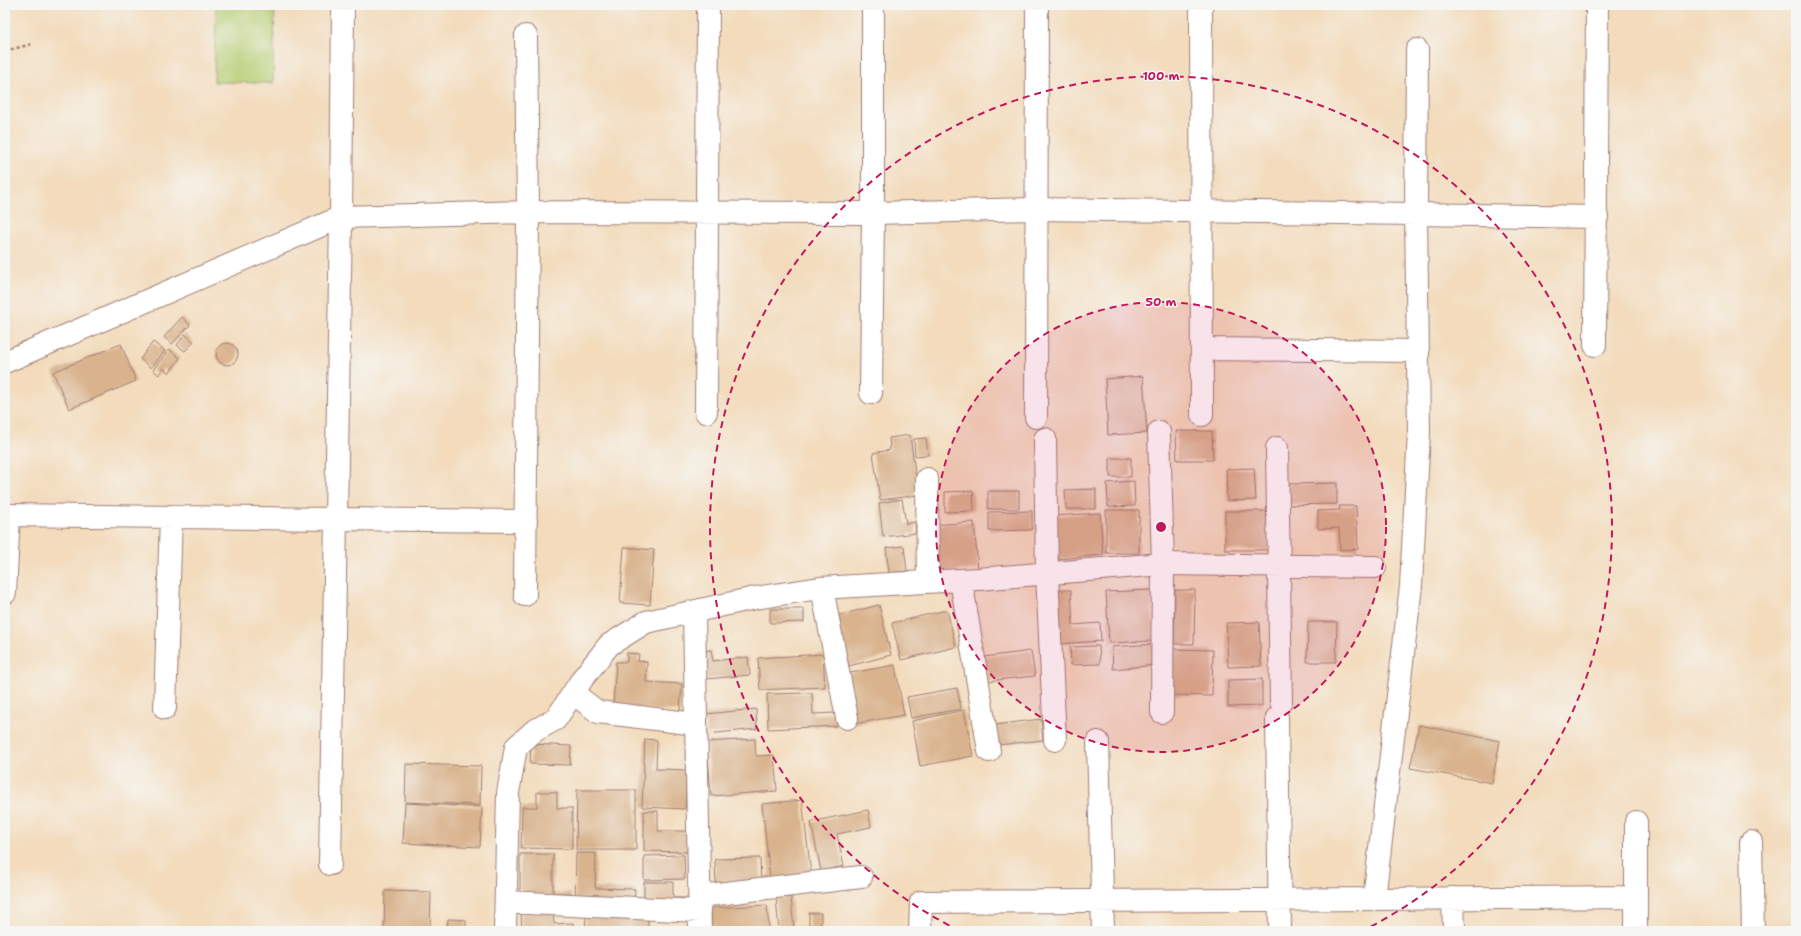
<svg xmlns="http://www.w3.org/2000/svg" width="1801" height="936" font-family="'Shantell Sans',sans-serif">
  <rect width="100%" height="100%" fill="#f6f6f2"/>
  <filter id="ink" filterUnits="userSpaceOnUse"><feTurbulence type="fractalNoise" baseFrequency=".025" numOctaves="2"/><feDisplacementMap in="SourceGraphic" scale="8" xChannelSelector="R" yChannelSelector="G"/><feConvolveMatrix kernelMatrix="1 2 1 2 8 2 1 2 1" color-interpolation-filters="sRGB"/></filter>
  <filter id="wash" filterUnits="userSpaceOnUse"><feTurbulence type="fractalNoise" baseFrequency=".012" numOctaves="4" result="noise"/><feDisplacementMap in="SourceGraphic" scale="16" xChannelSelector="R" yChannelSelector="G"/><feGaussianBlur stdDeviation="0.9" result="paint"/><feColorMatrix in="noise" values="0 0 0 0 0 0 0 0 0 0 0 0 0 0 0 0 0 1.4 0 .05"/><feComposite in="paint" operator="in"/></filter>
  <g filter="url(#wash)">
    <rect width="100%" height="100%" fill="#f3dbbc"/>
    <!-- green -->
    <path fill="#b5cd72" stroke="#80764e" d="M216,5H275L273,83L214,82Z"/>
    <g id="blocks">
      <!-- building -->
      <path fill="#d9b38d" d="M182,317L190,325L172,344L164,337Z
        M185,334L194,342L185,351L177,345Z
        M153,342L165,351L151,368L140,359Z
        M216 354a11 11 0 1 1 22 0a11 11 0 1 1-22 0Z
        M121,344L136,381L69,409L53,372Z
        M169,349L180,358L169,373L163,368L159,375L153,370Z
        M1143,376L1147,433L1108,435L1105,379Z
        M1176,431H1212L1213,460H1177Z
        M910,435L918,495L880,500L873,453L890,450L889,438Z
        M926,438L928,455L915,456L914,439Z
        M1110,458H1131V477H1110Z
        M1254,468L1256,500L1227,501L1226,469Z
        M1134,481L1135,506L1108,507L1107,483Z
        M1337,483V504L1287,505V484Z
        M1096,489V509H1066L1065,490Z
        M973,491L974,511L945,512V492Z
        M988,491H1019V509H988Z
        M902,499L906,524L915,522L916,533L883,537L879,503Z
        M1339,506H1356L1358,549L1340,550L1339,528L1318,529V511L1340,510Z
        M1106,510H1139V553H1106Z
        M1032,511V530L989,531V512Z
        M1225,511H1268V550H1225Z
        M1100,513L1103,555L1058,559L1054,516Z
        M974,522L978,569L935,572L932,525Z
        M904,546L907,571L889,573L886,548Z
        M624,547L654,550L650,605L620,603Z
        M1055,590H1071L1073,625L1100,623L1101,641L1058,644Z
        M1151,590L1154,641L1109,643L1106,592Z
        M1175,590H1195L1194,644H1174Z
        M879,605L891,655L849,666L836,616Z
        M770,609H804V622L770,623Z
        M947,610L956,647L901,660L892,623Z
        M1259,622L1261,666L1228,667L1226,623Z
        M1308,622H1337L1336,662H1307Z
        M1154,644L1156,665L1113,669L1112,647Z
        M1099,646L1100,664L1071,665L1070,647Z
        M1172,649L1213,650L1212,696L1171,695Z
        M711,650L713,661L748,657L750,675L707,679L703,651Z
        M1031,651L1035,676L987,681L984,657Z
        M627,653L639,654L638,661L647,662L646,682L682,684L680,711L613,707L616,662H627Z
        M823,654L825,687L760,690L758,658Z
        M895,665L904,715L854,724L845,674Z
        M1262,679V706L1228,707V680Z
        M957,688L961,709L911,718L907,697Z
        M812,693L813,714L836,713L837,726L768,729L767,694Z
        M756,709L757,729L707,734L705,714Z
        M964,710L973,756L920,766L912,721Z
        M1041,719L1043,740L998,745L995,725Z
        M1419,725L1500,741L1492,783L1410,768Z
        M645,739L657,740L656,769L687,770L685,809L642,807Z
        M755,739L756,756L774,755L777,791L711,796L707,742Z
        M531,744L571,746L570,765L530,764Z
        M406,764L481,766L480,805L405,802Z
        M577,790H636V850H576Z
        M537,792H557V808H572V849L521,848L522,807H537Z
        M802,800L811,874L770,879L762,804Z
        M405,803L482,807L480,847L403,843Z
        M868,810L871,827L837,834L844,866L821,871L811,822Z
        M644,811H658V831H688L687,852L644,851Z
        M576,853H596L595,888L635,889L634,903L575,902Z
        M520,854H553V893H571V901H520Z
        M684,855L685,879L644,880V856Z
        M760,858L761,885L716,886L715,859Z
        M644,882H673V898H688V904H644Z
        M385,891L431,892L430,931H384Z
        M791,897L794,931H779L776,898Z
        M767,905L769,931H712L711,908Z
        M553,912L554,924L573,923V931H522L521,913Z
        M809,913H821V931H799V927H809Z
        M586,915H648V931H585Z
        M448,919L466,920V931H447Z
        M859,929V931H841V930Z"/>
    </g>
  </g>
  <g filter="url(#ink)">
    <use href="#blocks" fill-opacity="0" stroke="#9e7d74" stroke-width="1"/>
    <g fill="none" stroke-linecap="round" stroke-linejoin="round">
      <defs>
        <path id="minor" d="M1201,5L1202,415
          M1417,50L1416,214L1597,217
          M1595,345L1597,5
          M1202,349L1417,351
          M5,362L341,217L343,5
          M871,393L873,213V5
          M706,412L708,5
          M1036,417L1037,5
          M1159,432L1163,564L1162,712
          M1045,439L1047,574L1055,740
          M1277,448L1281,702
          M927,479L928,582
          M5,515L336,519L330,864
          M526,521L336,519L341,217L528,212L873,213L1036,209L1416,214L1419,432L1411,586L1374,899L1636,897V931
          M961,580L989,751
          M822,588L847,718
          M5,593L9,515
          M525,595L528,212L526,36
          M694,613L700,931
          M573,693L598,712L696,724
          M165,708L171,516
          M1277,718L1280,931
          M1098,742L1103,931
          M1636,822V897
          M1751,842L1753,931
          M700,896L861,877
          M1453,898L1454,931
          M506,902L700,911
          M505,931L508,793L516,747L534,731L556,719L583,678L609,645L646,622L755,598L820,588L978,579L1163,564L1375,567
          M920,931L921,902L1374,899"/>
      </defs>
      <!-- minor casing -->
      <use href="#minor" stroke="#9e7d74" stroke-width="24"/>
      <!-- path -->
      <path stroke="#9e7d74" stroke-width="2.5" stroke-dasharray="3 3" stroke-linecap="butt" d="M5,51L32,44"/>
      <!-- minor -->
      <use href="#minor" stroke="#fff" stroke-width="22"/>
    </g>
  </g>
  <!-- distance rings -->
  <circle cx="1161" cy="527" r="225" fill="#c2185b" fill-opacity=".12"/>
  <g fill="none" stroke="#c2185b" stroke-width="2" stroke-dasharray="7 5">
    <circle cx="1161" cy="527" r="225"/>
    <path d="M960 931A451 451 0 1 1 1362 931"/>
  </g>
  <circle cx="1161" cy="527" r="6" fill="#c2185b" stroke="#f6f6f2" stroke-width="2"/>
  <g font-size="12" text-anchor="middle" font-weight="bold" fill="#c2185b" stroke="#f6f6f2" stroke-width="3" stroke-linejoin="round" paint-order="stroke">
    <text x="1161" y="80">100 m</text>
    <text x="1161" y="306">50 m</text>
  </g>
  <!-- margin -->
  <rect width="1801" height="936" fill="none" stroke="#f6f6f2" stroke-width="20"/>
</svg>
